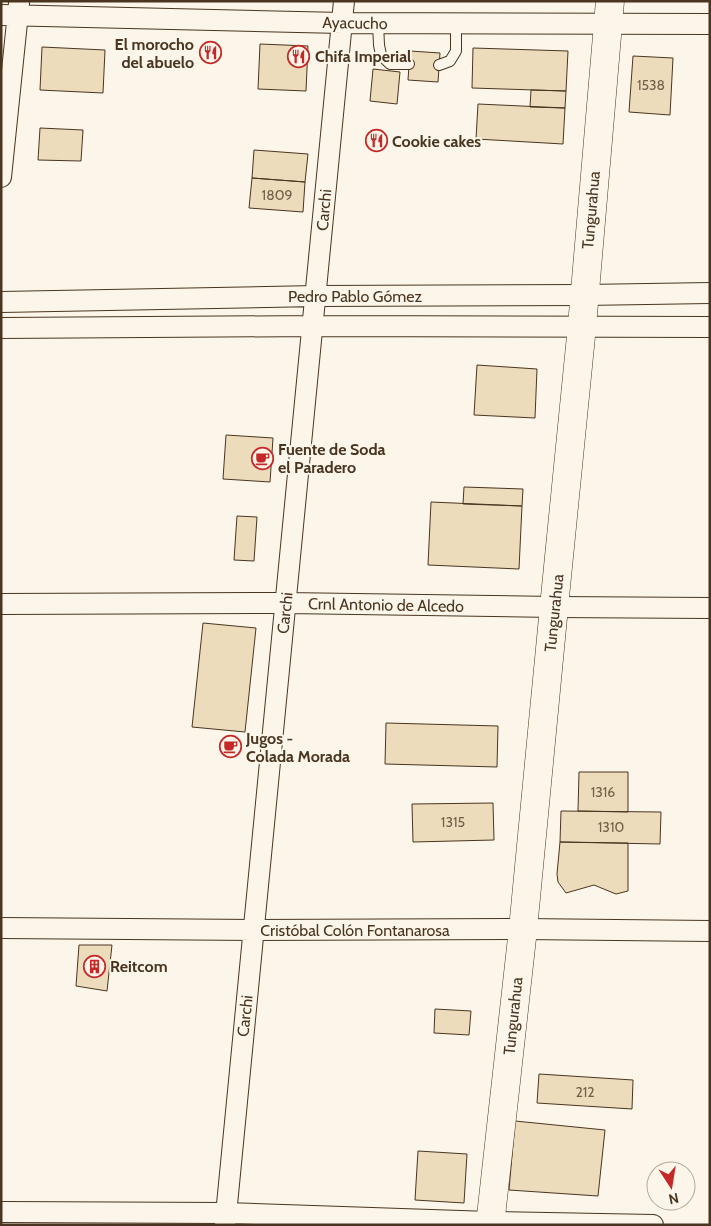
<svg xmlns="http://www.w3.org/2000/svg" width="711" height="1226" font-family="Cabin,sans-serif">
  <rect width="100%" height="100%" fill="#fbf6e9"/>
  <!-- building -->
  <path fill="#ecdcbc" stroke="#4a3520" d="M260,44L308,46L306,91L258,89Z
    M42,47L105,50L103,93L40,90Z
    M473,48L568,51L566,91L472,88Z
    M410,51L440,53L438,82L408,80Z
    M633,56L673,58L670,115L629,112Z
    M373,69L400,72L397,104L370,101Z
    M531,90L566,91L565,108L530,107Z
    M478,104L565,108L563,144L476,139Z
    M40,128L83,130L81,161L38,160Z
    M254,150L308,154L305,182L252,178Z
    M252,178L305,182L303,212L249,208Z
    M477,365L537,369L535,418L474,415Z
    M226,435L273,438L270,482L223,479Z
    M464,487L523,489L522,506L463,504Z
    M431,502L522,506L519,569L428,565Z
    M237,516L257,517L254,561L234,560Z
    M203,623L256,628L245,732L192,727Z
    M386,723L498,726L497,767L385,764Z
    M579,772H628V812L578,811Z
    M493,803L494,840L413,842L412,804Z
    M561,811L661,812L660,844L560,842Z
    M560,842L628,843V891L616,894L594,885L566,893L558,882L557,874Z
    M79,945H112L107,991L76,986Z
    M435,1009L471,1011L469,1035L434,1033Z
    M539,1074L633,1080L632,1109L537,1103Z
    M515,1121L605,1130L598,1196L509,1190Z
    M418,1151L467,1154L464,1203L415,1200Z"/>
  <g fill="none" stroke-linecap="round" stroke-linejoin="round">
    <defs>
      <path id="lane" d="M378,23L379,45L381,55L390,64H409
        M439,65L450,61L456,51V24"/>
      <path id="street" d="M1,15L342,23L710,24
        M1,177L19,3
        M1,302L316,296L584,295L710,293
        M1,328L313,326L710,327
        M1,604L286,603L554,607L710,608
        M1,928L254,930L523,929L710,931
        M1,1212L226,1213L490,1222L653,1225
        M225,1225L344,1"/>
      <path id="secondary" d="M490,1225L523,929L554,607L582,326L610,1"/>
    </defs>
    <!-- lane casing -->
    <use href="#lane" stroke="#4a3520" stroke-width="12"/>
    <!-- street casing -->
    <use href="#street" stroke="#4a3520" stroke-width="22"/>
    <!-- secondary casing -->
    <use href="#secondary" stroke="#4a3520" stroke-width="29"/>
    <!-- lane -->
    <use href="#lane" stroke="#fbf6e9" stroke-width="10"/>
    <!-- street -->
    <use href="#street" stroke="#fbf6e9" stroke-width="20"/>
    <!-- secondary -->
    <use href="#secondary" stroke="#fbf6e9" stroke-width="28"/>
  </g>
  <!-- icons -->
  <defs>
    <symbol id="restaurant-ring" viewBox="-11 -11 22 22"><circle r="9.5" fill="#fbf6e9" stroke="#c62828" stroke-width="1.5"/><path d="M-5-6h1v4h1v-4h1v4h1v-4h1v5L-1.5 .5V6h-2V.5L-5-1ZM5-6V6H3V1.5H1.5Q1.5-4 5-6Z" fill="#c62828"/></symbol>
    <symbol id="cafe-ring" viewBox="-11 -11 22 22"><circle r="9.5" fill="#fbf6e9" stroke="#c62828" stroke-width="1.5"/><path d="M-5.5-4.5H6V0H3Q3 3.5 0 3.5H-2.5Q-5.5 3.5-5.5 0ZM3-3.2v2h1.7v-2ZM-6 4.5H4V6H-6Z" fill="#c62828"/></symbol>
    <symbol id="building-ring" viewBox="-11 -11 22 22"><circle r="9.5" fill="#fbf6e9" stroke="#c62828" stroke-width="1.5"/><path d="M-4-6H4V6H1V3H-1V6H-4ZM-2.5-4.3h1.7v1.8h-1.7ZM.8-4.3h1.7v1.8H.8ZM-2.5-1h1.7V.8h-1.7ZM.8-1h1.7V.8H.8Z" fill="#c62828"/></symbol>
  </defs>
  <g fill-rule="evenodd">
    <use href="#restaurant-ring" x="198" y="40" width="25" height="25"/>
    <use href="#restaurant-ring" x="286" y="44" width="25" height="25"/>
    <use href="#restaurant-ring" x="364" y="128" width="25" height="25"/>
    <use href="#cafe-ring" x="250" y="446" width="25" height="25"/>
    <use href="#cafe-ring" x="218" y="734" width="25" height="25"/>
    <use href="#building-ring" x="82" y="954" width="25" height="25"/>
  </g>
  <g text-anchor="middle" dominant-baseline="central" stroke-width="4" stroke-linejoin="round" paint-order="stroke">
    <!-- number labels -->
    <g font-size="14" fill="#725f47">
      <text x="651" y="85">1538</text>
      <text x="277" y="195">1809</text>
      <text x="603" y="792">1316</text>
      <text x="453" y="822">1315</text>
      <text x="611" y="827">1310</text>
      <text x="585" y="1092">212</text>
    </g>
    <!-- street labels -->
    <g font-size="16" fill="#4a3520" stroke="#fbf6e9">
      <text transform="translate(355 23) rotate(1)">Ayacucho</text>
      <text transform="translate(324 210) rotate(-85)">Carchi</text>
      <text transform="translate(591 210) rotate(-85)">Tungurahua</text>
      <text x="355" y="296">Pedro Pablo Gómez</text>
      <text transform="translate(386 605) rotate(1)">Crnl Antonio de Alcedo</text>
      <text transform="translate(285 613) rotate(-84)">Carchi</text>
      <text transform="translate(554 613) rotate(-84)">Tungurahua</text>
      <text x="355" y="930">Cristóbal Colón Fontanarosa</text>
      <text transform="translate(245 1016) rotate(-84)">Carchi</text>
      <text transform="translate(513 1016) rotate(-84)">Tungurahua</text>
    </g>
    <!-- poi labels -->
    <g font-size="16" font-weight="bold" fill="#4a3520" stroke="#fbf6e9" text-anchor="start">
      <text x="194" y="44" text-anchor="end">El morocho<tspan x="194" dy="18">del abuelo</tspan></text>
      <text x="315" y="56">Chifa Imperial</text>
      <text x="392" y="141">Cookie cakes</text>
      <text x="278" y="449">Fuente de Soda<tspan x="278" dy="18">el Paradero</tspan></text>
      <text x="246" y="738">Jugos -<tspan x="246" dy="18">Colada Morada</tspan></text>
      <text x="110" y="966">Reitcom</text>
    </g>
  </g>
  <!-- border -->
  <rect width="711" height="1226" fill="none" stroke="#4a3520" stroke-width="5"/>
  <!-- north arrow -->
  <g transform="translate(671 1186) rotate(168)"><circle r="24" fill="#fbf6e9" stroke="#b4a999"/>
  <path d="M0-4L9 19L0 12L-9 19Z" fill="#c62828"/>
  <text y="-8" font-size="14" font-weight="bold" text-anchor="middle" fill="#4a3520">N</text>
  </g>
</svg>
